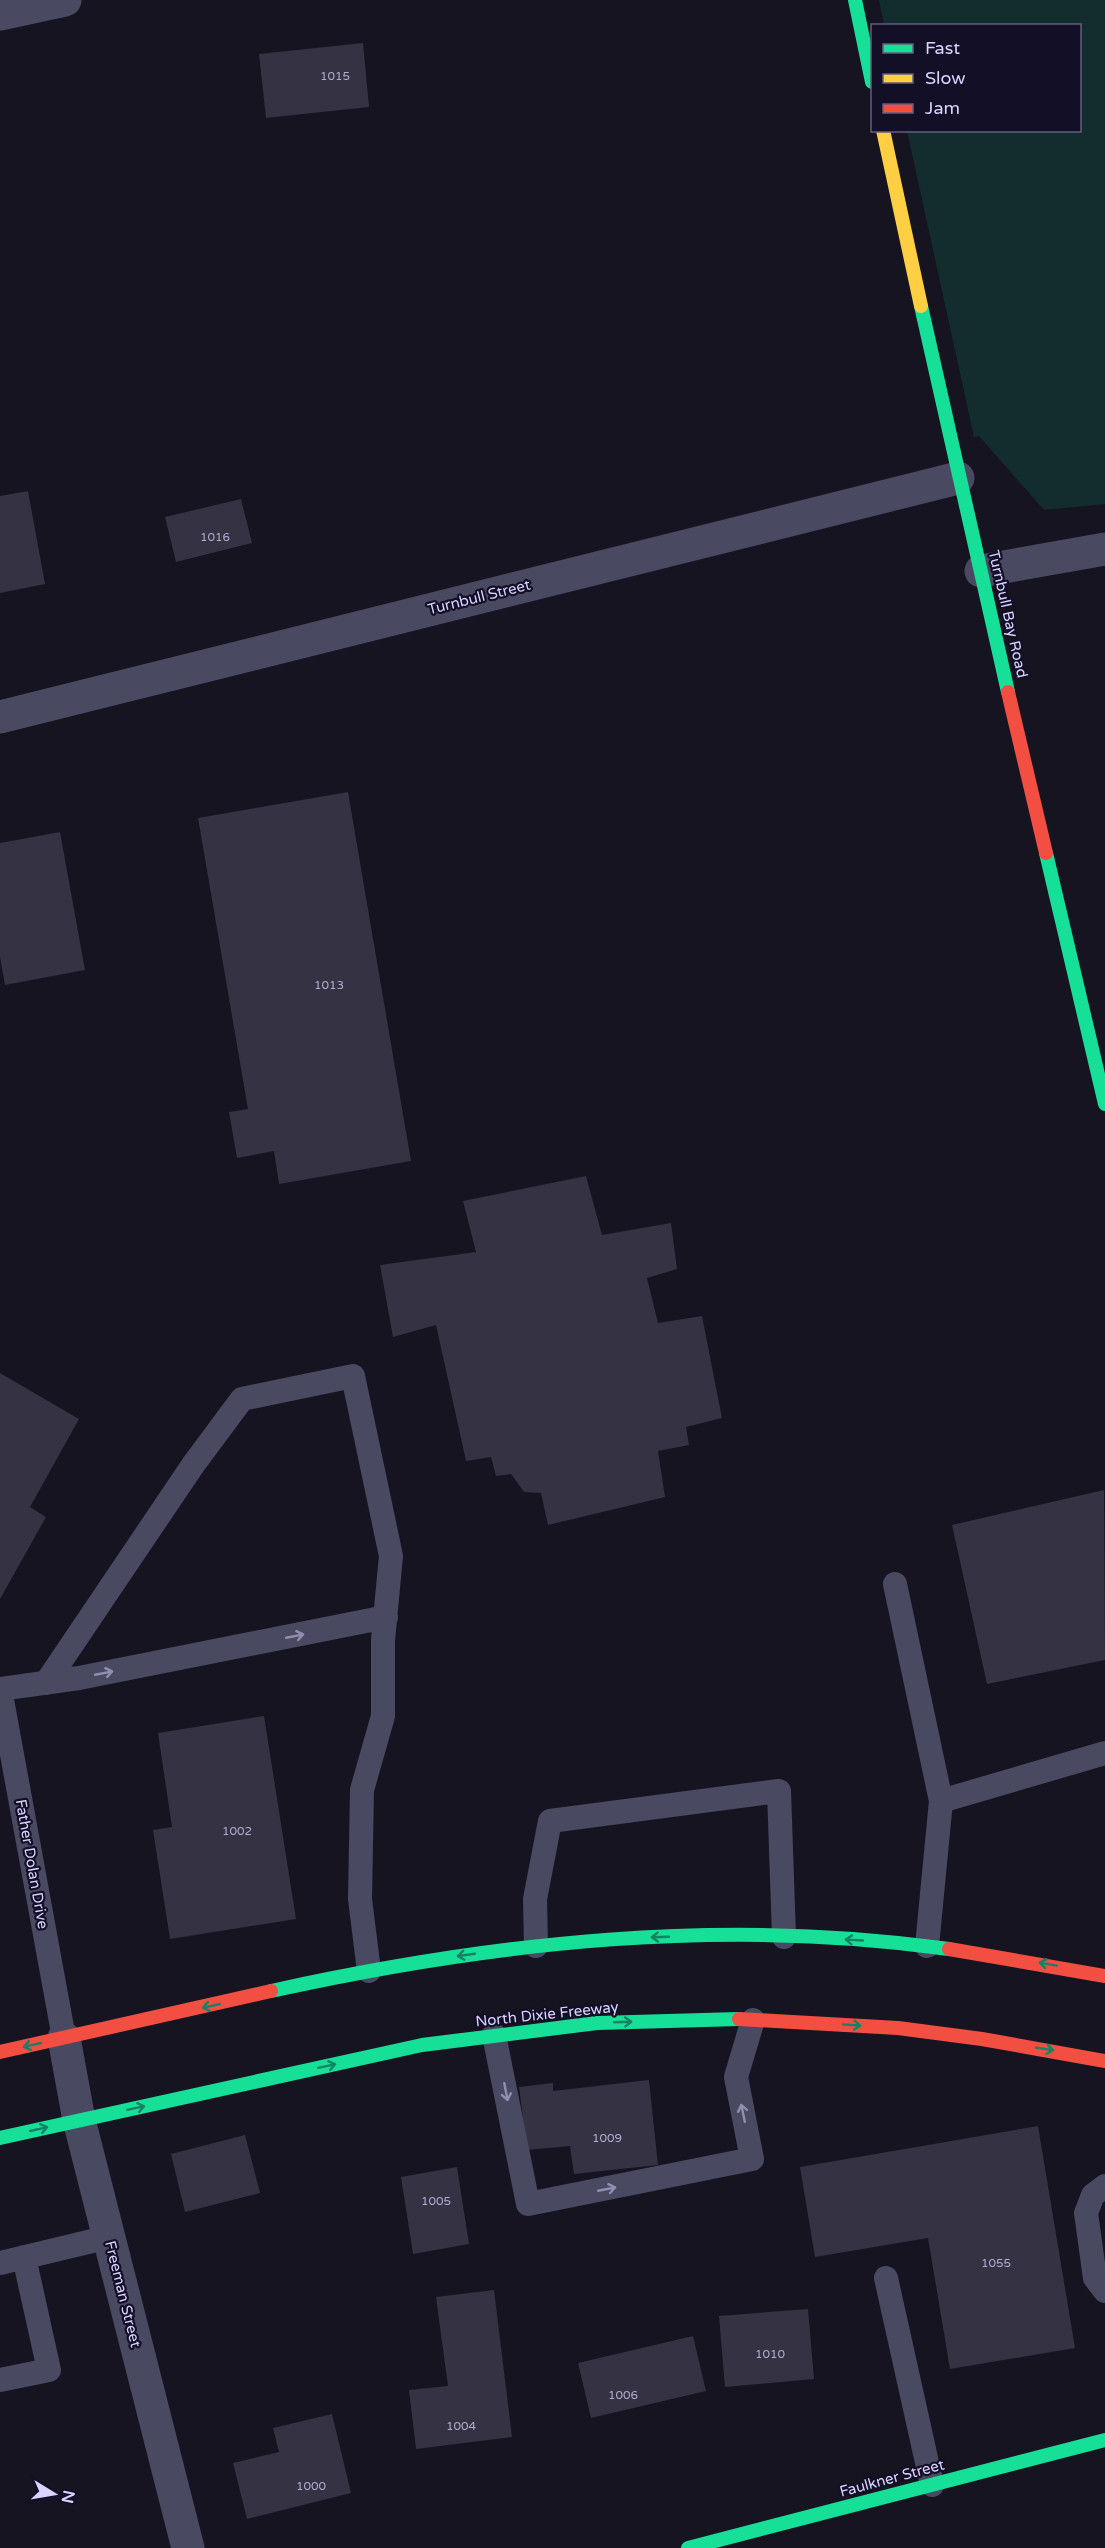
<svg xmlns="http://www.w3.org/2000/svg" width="1105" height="2548" font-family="'Varela Round',sans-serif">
  <rect width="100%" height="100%" fill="#161421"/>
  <!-- green -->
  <path fill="#132c2d" d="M879,0H1105V504L1044,510L979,436L974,437L907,131L1080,130V26L884,25Z"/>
  <!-- building -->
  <path fill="#343243" d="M363,43L369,107L266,118L259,54Z
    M28,491L45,584L0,593V496Z
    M241,499L252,543L176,562L165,517Z
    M348,792L411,1161L279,1184L274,1151L237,1158L229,1112L248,1109L198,818Z
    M60,832L85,970L5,985L0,957V843Z
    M586,1176L602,1235L671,1223L677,1269L647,1278L658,1323L702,1316L722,1418L686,1427L689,1445L658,1451L665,1497L548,1525L541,1493L524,1492L511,1474L496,1476L491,1457L466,1461L436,1325L393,1337L380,1265L476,1252L463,1201Z
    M0,1373L79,1419L30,1507L46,1517L0,1599Z
    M1104,1490L1105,1660L987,1684L952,1525Z
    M264,1716L296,1919L170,1939L153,1830L172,1827L158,1733Z
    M649,2080L658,2165L574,2174L570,2146L527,2150L519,2087L553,2083V2091Z
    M1038,2126L1075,2348L950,2369L928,2238L815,2257L800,2167Z
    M245,2135L260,2193L185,2212L171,2154Z
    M457,2167L469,2244L413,2254L401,2177Z
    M494,2290L512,2437L416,2449L409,2390L448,2386L436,2297Z
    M808,2309L814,2379L725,2387L719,2316Z
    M693,2336L706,2391L591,2418L578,2363Z
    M332,2414L351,2493L247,2519L233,2463L279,2452L273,2428Z"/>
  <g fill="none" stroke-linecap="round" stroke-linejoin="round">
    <!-- lane -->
    <path stroke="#4a4962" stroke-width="24" d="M895,1584L941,1801L927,1946
      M46,1683L193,1465L242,1399L353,1376L391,1556L383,1640V1716L362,1790L360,1899L369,1971
      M0,1689L79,1678L386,1617
      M0,1689L64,2038
      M941,1801L1105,1753
      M536,1946L535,1899L550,1821L779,1791L784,1937
      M494,2035L528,2204L752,2159L736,2077L753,2020
      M1105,2186L1093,2195L1086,2213L1095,2278L1105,2291
      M0,2263L109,2237
      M886,2278L932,2485
      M0,2380L49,2370L24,2257"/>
    <!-- street -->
    <path stroke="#4a4962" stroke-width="33" d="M0,14L65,0
      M981,571L1105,549
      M0,717L958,478
      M64,2038L79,2120L188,2548"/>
    <!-- fast -->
    <path stroke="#16e098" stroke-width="14" d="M855,0L872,82
      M921,306L1008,692
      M1046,853L1105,1104
      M271,1991C494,1942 722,1917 949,1949
      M0,2138L422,2045L597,2023L739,2019
      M688,2548L1105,2440"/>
    <!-- slow -->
    <path stroke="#ffcf43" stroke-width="14" d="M883,130L921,306"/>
    <!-- jam -->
    <path stroke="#f24e42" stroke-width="14" d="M1008,692L1046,853
      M949,1949L1105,1976
      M739,2019L898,2028L982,2039L1105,2061
      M0,2052L271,1991"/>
  </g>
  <!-- one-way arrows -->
  <defs><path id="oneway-shaft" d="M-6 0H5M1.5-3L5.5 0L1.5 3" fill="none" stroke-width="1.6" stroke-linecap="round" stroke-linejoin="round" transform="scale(1.5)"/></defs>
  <g stroke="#928eb0">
    <use href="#oneway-shaft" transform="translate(295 1636) rotate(-11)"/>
    <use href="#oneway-shaft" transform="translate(104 1673) rotate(-11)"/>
    <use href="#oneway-shaft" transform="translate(506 2092) rotate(79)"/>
    <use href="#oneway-shaft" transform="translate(743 2113) rotate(-102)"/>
    <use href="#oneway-shaft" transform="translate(607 2189) rotate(-11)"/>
  </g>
  <g stroke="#158265">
    <use href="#oneway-shaft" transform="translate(660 1937) rotate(178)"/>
    <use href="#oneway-shaft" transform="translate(854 1940) rotate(-177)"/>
    <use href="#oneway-shaft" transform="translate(466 1955) rotate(172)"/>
    <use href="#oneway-shaft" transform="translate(1048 1964) rotate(-170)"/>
    <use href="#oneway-shaft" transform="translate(211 2006) rotate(168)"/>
    <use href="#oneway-shaft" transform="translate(623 2022) rotate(-2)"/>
    <use href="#oneway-shaft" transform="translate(852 2025) rotate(4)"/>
    <use href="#oneway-shaft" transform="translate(32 2045) rotate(167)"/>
    <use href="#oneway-shaft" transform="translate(1045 2049) rotate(9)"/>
    <use href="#oneway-shaft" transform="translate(327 2066) rotate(-12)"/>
    <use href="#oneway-shaft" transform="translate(136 2108) rotate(-12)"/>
    <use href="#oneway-shaft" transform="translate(39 2129) rotate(-13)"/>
  </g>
  <g text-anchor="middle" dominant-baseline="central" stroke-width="4.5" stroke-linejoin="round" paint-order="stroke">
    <!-- number labels -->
    <g font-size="12" fill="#b0acd0">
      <text x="335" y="76">1015</text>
      <text x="215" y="537">1016</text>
      <text x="329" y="985">1013</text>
      <text x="237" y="1831">1002</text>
      <text x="607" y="2138">1009</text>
      <text x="436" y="2201">1005</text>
      <text x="996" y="2263">1055</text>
      <text x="770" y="2354">1010</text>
      <text x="623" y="2395">1006</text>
      <text x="461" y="2426">1004</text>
      <text x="311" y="2486">1000</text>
    </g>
    <!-- street labels -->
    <g font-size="15" fill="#d9d4ff" stroke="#130f26">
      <text transform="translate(479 597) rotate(-14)">Turnbull Street</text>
      <text transform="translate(1008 614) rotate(77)">Turnbull Bay Road</text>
      <text transform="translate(32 1864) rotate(80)">Father Dolan Drive</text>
      <text transform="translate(547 2014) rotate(-6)">North Dixie Freeway</text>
      <text transform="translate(123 2294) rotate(76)">Freeman Street</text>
      <text transform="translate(892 2478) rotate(-15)">Faulkner Street</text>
    </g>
  </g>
  <!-- legend -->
  <rect x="871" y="24" width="210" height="108" fill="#130f26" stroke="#625e7d" stroke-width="1.5"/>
  <rect x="883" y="44" width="30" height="9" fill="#16e098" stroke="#625e7d" stroke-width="1.5"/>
  <text x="925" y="54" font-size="18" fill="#d9d4ff">Fast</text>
  <rect x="883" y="74" width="30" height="9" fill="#ffcf43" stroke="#625e7d" stroke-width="1.5"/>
  <text x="925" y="84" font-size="18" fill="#d9d4ff">Slow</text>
  <rect x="883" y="104" width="30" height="9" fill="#f24e42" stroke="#625e7d" stroke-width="1.5"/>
  <text x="925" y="114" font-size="18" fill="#d9d4ff">Jam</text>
  <!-- north arrow -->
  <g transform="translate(54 2494) rotate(101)" stroke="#130f26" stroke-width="4.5" paint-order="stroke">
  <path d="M0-4.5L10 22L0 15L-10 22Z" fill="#d9d4ff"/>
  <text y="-9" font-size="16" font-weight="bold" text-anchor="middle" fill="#d9d4ff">N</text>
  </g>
</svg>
